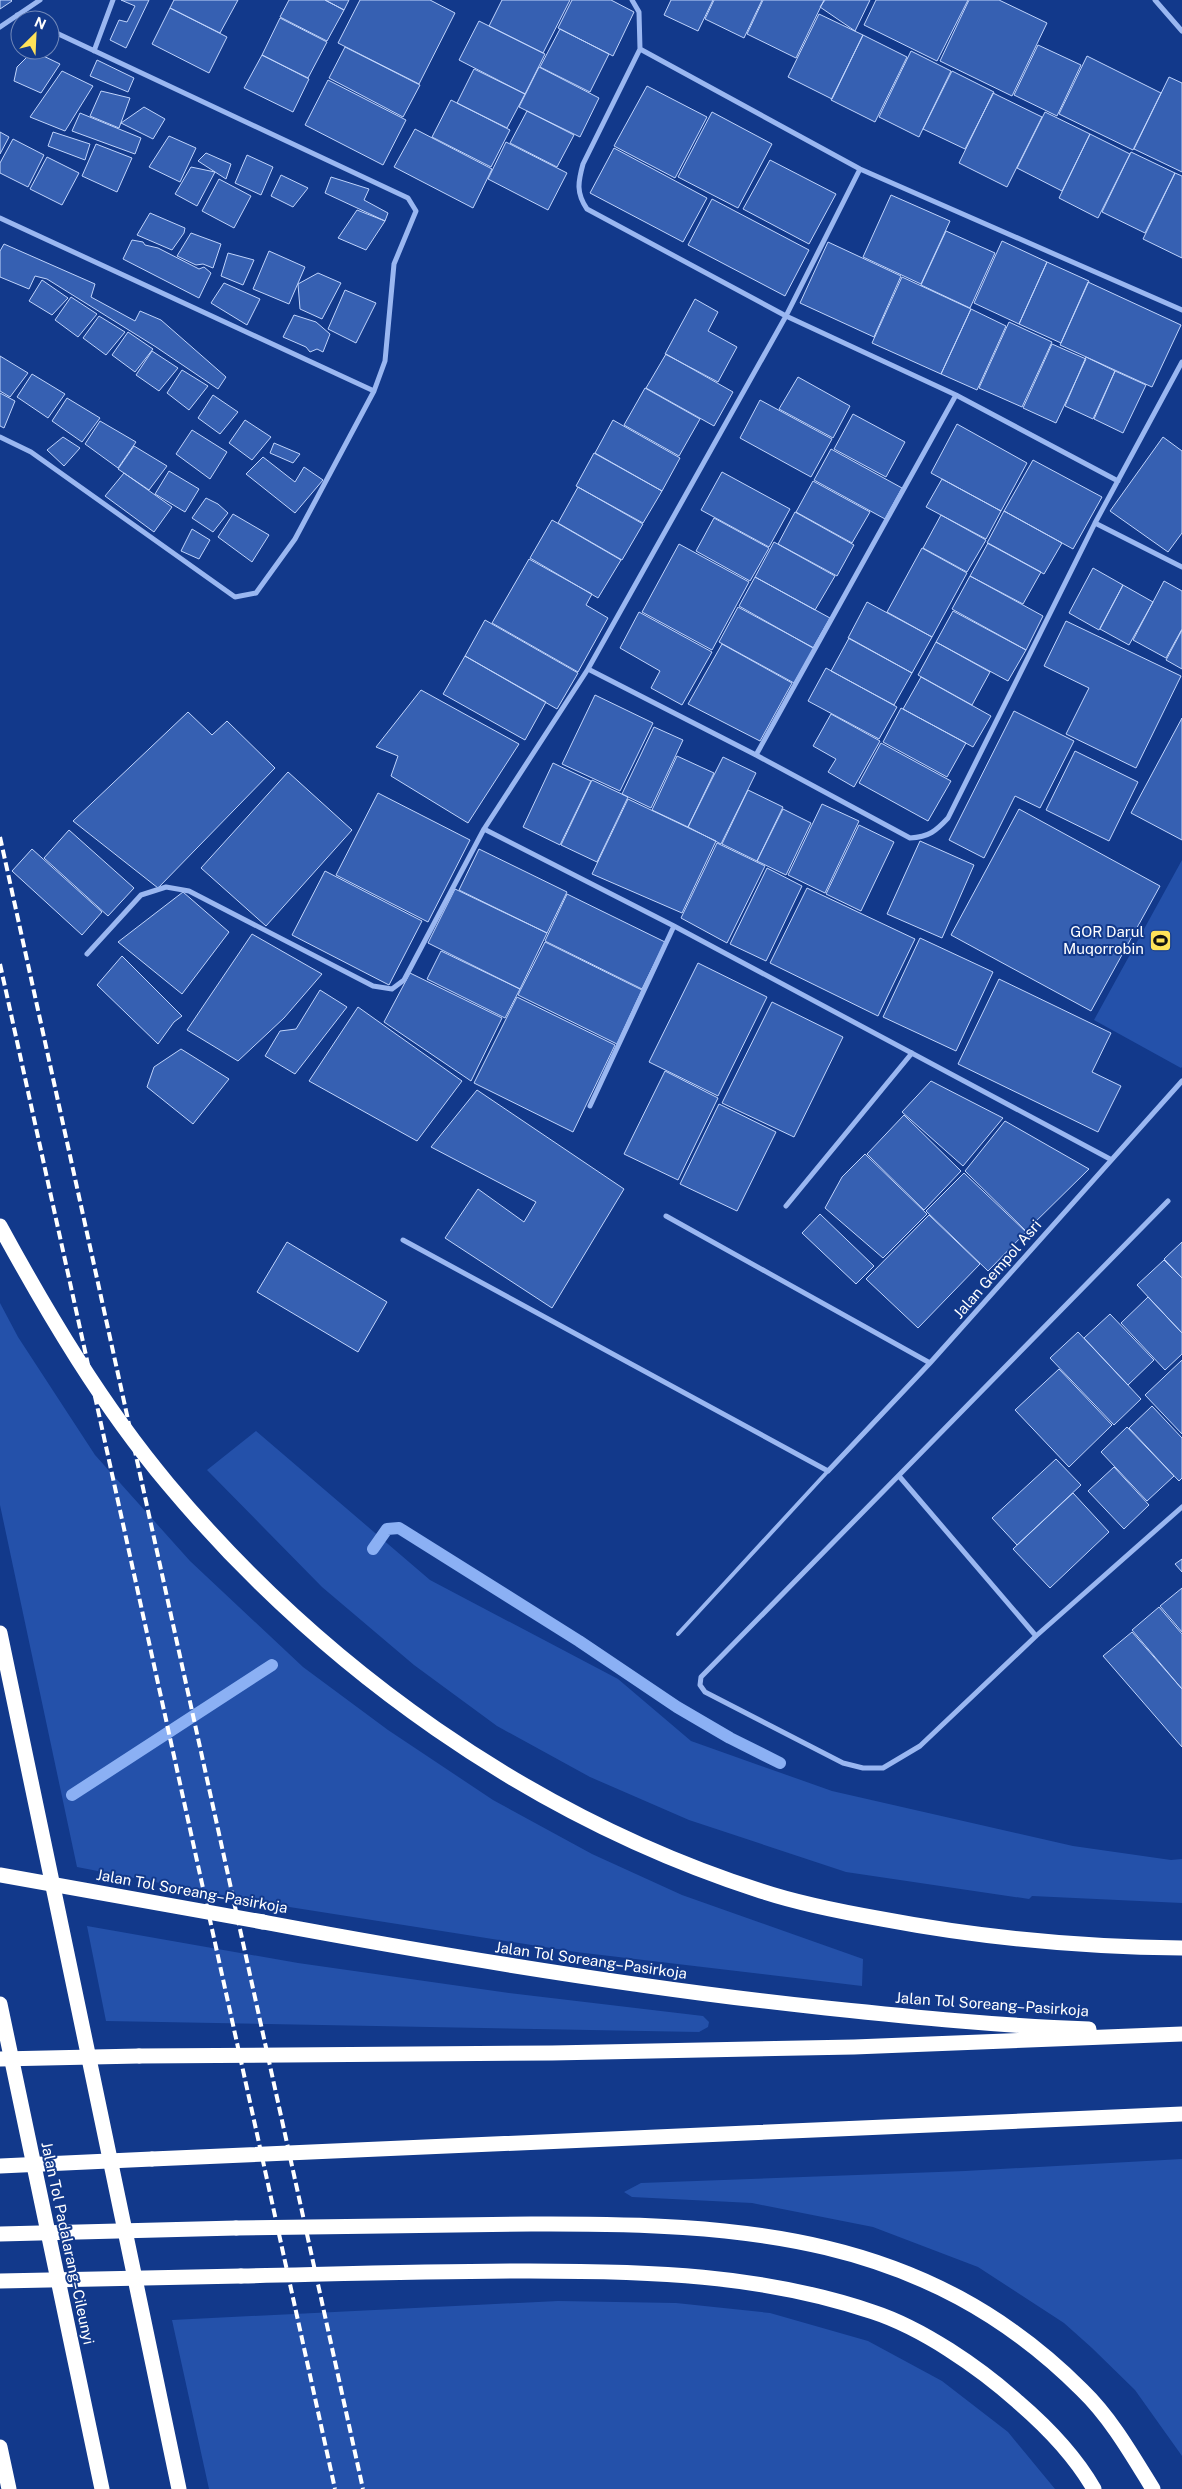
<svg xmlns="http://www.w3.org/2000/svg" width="1182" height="2489" font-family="'Public Sans',sans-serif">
  <rect width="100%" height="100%" fill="#12398b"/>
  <!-- green -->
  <path fill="#2451aa" d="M1182,860V1067L1181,1068L1094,1020Z
    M0,1303L18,1337L95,1455L190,1561L303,1667L388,1730L493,1800L592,1854L682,1895L863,1959L862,1986L576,1952L264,1903L77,1867L0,1505Z
    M256,1431L430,1580L618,1679L691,1741L832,1791L1073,1846L1171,1860L1182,1859V1903L1032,1896L1029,1899L846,1872L689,1820L590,1777L497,1726L414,1665L322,1587L207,1470Z
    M87,1926L298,1963L509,1993L703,2016L709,2022L708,2027L699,2032L106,2021Z
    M1182,2159V2456L1135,2390L1092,2348L1064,2323L978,2267L873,2227L752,2203L632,2197L624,2192L641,2183L965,2171Z
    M558,2301L676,2303L770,2313L868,2341L942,2381L1008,2432L1055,2489H209L172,2320Z"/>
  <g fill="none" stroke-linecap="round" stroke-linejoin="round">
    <!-- stream -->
    <path stroke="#8bb0f4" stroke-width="12" d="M373,1549L387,1529L399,1528L579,1641L677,1707L730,1738L780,1763
      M72,1795L272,1665"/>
  </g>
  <!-- building -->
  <path fill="#3660b2" stroke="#c0d4fc" d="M0,0H11L12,1L0,9Z
    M121,0H149L126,48L110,40L119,20L127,22L135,6Z
    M174,0H238L220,33L170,8Z
    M289,0H325L344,10L327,41L280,17Z
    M325,0H349L344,10Z
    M360,0H430L455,13L419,84L338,43Z
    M502,0H570L543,53L489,26Z
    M572,0H611L634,12L613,56L558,28Z
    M671,0H713L698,31L664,15Z
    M714,0H762L744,38L705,19Z
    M763,0H824L796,58L747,34Z
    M825,0H870L855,31L820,7Z
    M876,0H968L937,61L864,25Z
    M969,0H999L1047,23L1012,96L940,61Z
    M170,8L227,37L209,73L152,44Z
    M819,14L863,35L832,99L788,77Z
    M280,18L327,42L308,78L262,55Z
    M479,21L545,54L525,94L459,60Z
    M560,29L609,54L590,92L540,67Z
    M863,35L907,57L875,122L831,100Z
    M1038,45L1081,65L1057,116L1014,95Z
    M345,47L420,85L403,117L329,78Z
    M33,51L60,64L41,93L14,81L17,67Z
    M911,51L951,71L919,137L879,117Z
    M262,55L309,79L293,112L244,88Z
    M1087,56L1161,93L1133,150L1059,114Z
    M97,60L134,78L128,92L90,76Z
    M539,67L599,98L580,137L519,107Z
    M474,69L525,94L507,128L457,103Z
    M62,71L93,86L65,131L30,117Z
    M952,71L994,92L965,149L923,129Z
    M1169,77L1182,83V172L1134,149Z
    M328,80L406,120L383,165L305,125Z
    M647,86L707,117L675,178L614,146Z
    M101,91L130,98L119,128L90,116Z
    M993,93L1042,117L1007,187L959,163Z
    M451,100L510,130L491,167L432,137Z
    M144,107L165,119L153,139L121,123Z
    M527,111L574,135L557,167L510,143Z
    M712,112L772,144L738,208L678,177Z
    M1045,112L1090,134L1062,191L1017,168Z
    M80,113L141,138L135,154L72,131Z
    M415,129L492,169L473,208L394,167Z
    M0,132L9,137L0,154Z
    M53,132L90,144L85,160L48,146Z
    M1090,134L1130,154L1098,218L1059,198Z
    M169,136L196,148L180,182L149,167Z
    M13,139L44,155L28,187L0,173V163Z
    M506,142L567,173L548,210L488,179Z
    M96,144L132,158L117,192L82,176Z
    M614,148L707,198L683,242L590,193Z
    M1131,152L1175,173L1145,233L1102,212Z
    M206,153L231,164L226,179L198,161Z
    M247,155L273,167L261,195L235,183Z
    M47,157L79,173L62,205L30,189Z
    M770,160L836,194L809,244L743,209Z
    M191,167L215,172L197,206L175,194Z
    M1175,173L1182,176V258L1143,239Z
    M281,175L308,188L293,207L271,196Z
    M331,177L369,189L364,200L388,213L385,221L325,193Z
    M219,179L251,196L234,228L202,211Z
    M891,195L950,221L921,284L863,257Z
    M712,199L809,250L785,296L688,245Z
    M357,210L385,221L366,250L338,238Z
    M150,213L185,228L184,233L172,250L137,235Z
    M946,231L995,253L970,308L921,285Z
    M191,233L221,244L213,268L203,264L196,265L177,256Z
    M132,240L143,242L145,245L158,248L199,269L204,267L211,273L199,298L123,259Z
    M1002,241L1047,262L1019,324L974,303Z
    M828,242L901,276L874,337L800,303Z
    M4,244L95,284L91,297L135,321L140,311L161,320L226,377L218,389L156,347L47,279L35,276L29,289L0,277V251Z
    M269,251L305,267L289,304L253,289Z
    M228,253L254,260L243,285L221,276Z
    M1047,262L1089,281L1061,343L1019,324Z
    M318,273L341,283L322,319L300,309L298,284Z
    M902,277L971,309L941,374L872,343Z
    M42,280L68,298L52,315L29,301Z
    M1088,282L1181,325L1152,387L1060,345Z
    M224,283L260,299L247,325L211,303Z
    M345,290L376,303L356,343L328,329Z
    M71,297L97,314L78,337L55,320Z
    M695,299L718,312L708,331L737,347L718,382L665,354Z
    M971,309L1006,326L977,390L941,374Z
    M294,315L316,322L330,334L323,352L317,349L310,352L306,347L283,337Z
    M99,316L125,332L106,355L83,338Z
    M1009,322L1052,342L1022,407L979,388Z
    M128,332L153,349L135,372L112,355Z
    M1052,344L1086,359L1056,423L1023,408Z
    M152,351L178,368L159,391L136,375Z
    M666,354L733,392L714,426L646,388Z
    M0,356L28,373L10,397L0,391Z
    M1086,357L1115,371L1093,419L1065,406Z
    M182,370L208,386L189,410L167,393Z
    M1115,371L1146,385L1123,433L1094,419Z
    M32,374L65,394L48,418L17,397Z
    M798,377L850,406L833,438L779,409Z
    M645,388L700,419L679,456L624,425Z
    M0,393L15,401L4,428L0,426Z
    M213,395L238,412L220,434L198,418Z
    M67,398L100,418L82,442L52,421Z
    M760,400L832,439L811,477L740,438Z
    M853,414L905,442L886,477L834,449Z
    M245,420L271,437L252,460L229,443Z
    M613,420L680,458L662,491L595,453Z
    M100,421L136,442L118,468L85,444Z
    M957,424L1027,463L1001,511L931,473Z
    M192,430L227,452L210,479L176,454Z
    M63,437L80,448L64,466L47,450Z
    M1163,437L1182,451V533L1168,552L1110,511Z
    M274,443L300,454L293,463L270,453Z
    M134,446L167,466L149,490L118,469Z
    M831,449L902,488L885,519L814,480Z
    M594,453L662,491L643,523L576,486Z
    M263,457L295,482L304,467L323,480L295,513L246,474Z
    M1033,460L1102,497L1073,549L1004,511Z
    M169,471L199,489L185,512L155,494Z
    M722,472L790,509L769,547L701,510Z
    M124,473L172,507L154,532L105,496Z
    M942,479L1001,511L986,539L926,507Z
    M813,481L870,512L852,543L796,512Z
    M578,487L643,524L622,560L558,523Z
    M206,498L218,504L228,513L213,532L192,518Z
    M1004,511L1062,543L1044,574L987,543Z
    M795,512L854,545L837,576L778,544Z
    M233,514L269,535L252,562L218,537Z
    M941,515L986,540L967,572L923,548Z
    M714,518L769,548L750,581L696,551Z
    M552,520L621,560L598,598L530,558Z
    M192,529L210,540L199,559L181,551Z
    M774,542L835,576L815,610L755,577Z
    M988,543L1041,572L1023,604L970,576Z
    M679,544L749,582L712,650L642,612Z
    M922,548L967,573L932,637L887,612Z
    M529,559L592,594L586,605L608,618L578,672L492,623Z
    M1093,568L1123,585L1099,630L1069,613Z
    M970,576L1043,616L1026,650L952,609Z
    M755,577L830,618L813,648L739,606Z
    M1164,581L1182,591V629L1166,658L1133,640Z
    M1123,585L1153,602L1129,645L1100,629Z
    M867,602L932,637L912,673L848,638Z
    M738,607L814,648L794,683L719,642Z
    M953,611L1026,650L1008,681L936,642Z
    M639,612L712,652L682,705L651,688L660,671L620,648Z
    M485,620L578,673L557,709L465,656Z
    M1066,621L1181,676L1136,768L1066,734L1089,688L1044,666Z
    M1182,630V669L1166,660Z
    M849,638L912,673L894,705L831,671Z
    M936,642L990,672L972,705L918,675Z
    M722,644L792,683L760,741L688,704Z
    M465,656L546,702L525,740L443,694Z
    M826,668L897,707L879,739L808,701Z
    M921,677L991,716L973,747L903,709Z
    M421,690L519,744L468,823L391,776L398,756L376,747Z
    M595,695L653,723L620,791L562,764Z
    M901,708L966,743L947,777L883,742Z
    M1014,711L1074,741L1040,808L1015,796L984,858L949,840Z
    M188,712L212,735L227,721L275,768L158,888L73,821Z
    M831,714L880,741L854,787L828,772L836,759L813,746Z
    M1182,718V840L1131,813Z
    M654,727L683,740L651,808L622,794Z
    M881,743L951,781L928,821L859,783Z
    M1075,751L1138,782L1109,841L1046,810Z
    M677,756L714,773L688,827L652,810Z
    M723,757L756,773L721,844L688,827Z
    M553,763L591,781L560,845L523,827Z
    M288,772L352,830L266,926L201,868Z
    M592,780L628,797L597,862L561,845Z
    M748,790L783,807L757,861L722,844Z
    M378,793L470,840L428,922L336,875Z
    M628,799L716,841L682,913L592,874Z
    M822,804L859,821L825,893L788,875Z
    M783,809L811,823L786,875L757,861Z
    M1019,809L1160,886L1091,1011L951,935Z
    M859,825L894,842L861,911L826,894Z
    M69,830L134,888L108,916L44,858Z
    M920,841L974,865L942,938L887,914Z
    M717,843L765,866L727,943L681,918Z
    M32,849L102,912L82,935L12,871Z
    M479,849L567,892L547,933L459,890Z
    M767,868L802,886L766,961L730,944Z
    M325,871L422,921L389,985L292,935Z
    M807,888L915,939L878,1016L770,963Z
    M455,889L547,933L520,989L428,943Z
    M183,892L229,932L182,994L118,942Z
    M567,894L665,942L642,989L545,941Z
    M252,934L322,974L284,1018L238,1061L187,1030Z
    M920,938L993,972L956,1051L883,1017Z
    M545,942L642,990L617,1044L518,995Z
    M441,951L520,989L505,1018L427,979Z
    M122,956L182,1016L174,1022L158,1044L97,985Z
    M698,963L767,997L718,1096L649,1062Z
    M410,973L502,1018L471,1081L384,1022Z
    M999,979L1111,1033L1092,1072L1121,1086L1098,1132L958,1064Z
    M320,990L347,1007L295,1074L265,1056L280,1031L296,1029Z
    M517,997L615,1045L573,1132L474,1083Z
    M772,1002L843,1037L794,1137L722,1103Z
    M358,1007L462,1081L417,1141L309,1081Z
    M181,1049L229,1079L193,1124L147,1087L154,1067Z
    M665,1071L718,1098L678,1180L624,1154Z
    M931,1081L1003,1118L963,1166L902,1112Z
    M477,1090L624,1189L552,1308L445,1238L478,1189L524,1222L536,1202L431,1147Z
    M719,1104L776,1132L737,1211L680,1184Z
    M904,1115L961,1171L924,1210L867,1154Z
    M1005,1121L1089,1169L1026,1231L965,1171Z
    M865,1154L927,1214L883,1258L825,1208L842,1177Z
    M964,1173L1026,1232L988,1271L926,1211Z
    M820,1214L874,1266L856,1284L802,1233Z
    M929,1215L980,1264L918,1328L866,1279Z
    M287,1242L387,1302L358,1352L257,1292Z
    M1182,1242V1278L1164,1259Z
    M1164,1260L1182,1278V1333L1137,1285Z
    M1148,1297L1182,1333V1354L1165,1370L1121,1323Z
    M1110,1314L1154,1360L1128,1385L1084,1338Z
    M1078,1332L1141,1399L1114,1425L1050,1358Z
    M1182,1360V1434L1145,1395Z
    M1059,1369L1112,1425L1069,1467L1015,1410Z
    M1152,1406L1182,1438V1478L1179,1481L1129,1428Z
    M1127,1427L1174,1476L1147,1501L1101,1452Z
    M1056,1459L1081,1485L1017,1545L992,1518Z
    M1114,1467L1149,1505L1124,1529L1088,1491Z
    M1073,1493L1109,1532L1050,1588L1013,1549Z
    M1182,1559V1572L1175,1564Z
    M1182,1588V1632L1160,1606Z
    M1159,1607L1182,1634V1689L1132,1630Z
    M1132,1632L1182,1689V1747L1103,1656Z"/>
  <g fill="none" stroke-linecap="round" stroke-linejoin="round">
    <!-- lane -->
    <path stroke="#9ab7f1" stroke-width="4" d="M678,1634L828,1471"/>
    <!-- street -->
    <path stroke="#9ab7f1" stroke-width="5" d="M632,0L639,12L640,49L860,169L1182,310
      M1155,0L1182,31
      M17,15L29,20
      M0,27L40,0
      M640,49L583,164C578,182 576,193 587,209L786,316L956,395L1118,481
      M94,51L113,0
      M0,218L374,391
      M0,437L31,452L235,597L256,593L295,539L374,391L385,361L394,264L416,211L408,198L50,30
      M1095,523L1182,567
      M588,669L756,755L910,838C929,837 936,831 948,818L1095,523L1182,362
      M756,755L956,395
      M484,829L674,926L1110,1159
      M87,954L141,895L166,887L189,891L373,986L392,989L404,980L484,829L588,669L786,316L860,169
      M590,1106L674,926
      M1168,1201L701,1677L700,1685L705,1692L843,1763L863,1768H883L920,1746L1036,1636L1182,1507
      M786,1206L912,1053
      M666,1216L930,1363
      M403,1240L828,1471L930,1363L1182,1081
      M899,1476L1036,1636"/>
    <!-- highway -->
    <path stroke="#fff" stroke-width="15" d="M0,1226C49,1316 102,1405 168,1484C323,1669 531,1817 761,1891C800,1904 842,1912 882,1919C982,1938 1081,1947 1182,1948
      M0,1633L179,2489
      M263,1922C450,1957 637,1988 826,2008C913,2017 1001,2026 1089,2029
      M0,2004L102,2489
      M139,2056L552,2053L854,2047L1182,2034
      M152,2159L1182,2114
      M236,2228C334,2227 433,2225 531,2224C740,2223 925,2233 1082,2390C1111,2418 1132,2455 1153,2489
      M241,2276C337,2274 433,2271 529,2271C645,2271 762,2274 873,2312C922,2328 979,2367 1018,2402C1046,2426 1075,2456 1094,2489
      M0,2447L9,2489"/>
    <!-- rail -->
    <path stroke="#fff" stroke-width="4" stroke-dasharray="9 4" stroke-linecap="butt" d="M0,837L363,2489
      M0,964L335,2489"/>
    <!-- highway-bridge -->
    <path stroke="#fff" stroke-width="15" d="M0,1875L263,1922
      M0,2059L139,2056
      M0,2166L152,2159
      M0,2234L236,2228
      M0,2281L241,2276"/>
  </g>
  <!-- icons -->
  <defs>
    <symbol id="stadium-square" viewBox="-11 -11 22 22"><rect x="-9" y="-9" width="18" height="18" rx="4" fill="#ffe259" stroke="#12398b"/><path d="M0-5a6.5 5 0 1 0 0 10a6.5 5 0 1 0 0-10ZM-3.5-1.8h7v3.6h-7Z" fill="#111"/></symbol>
  </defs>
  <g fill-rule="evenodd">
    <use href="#stadium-square" x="1148" y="928" width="25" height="25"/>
  </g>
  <g text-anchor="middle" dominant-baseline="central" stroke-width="4" stroke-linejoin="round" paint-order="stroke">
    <!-- poi labels -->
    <g font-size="15" fill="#fff" stroke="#12398b" text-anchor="end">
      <text x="1144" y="931">GOR Darul<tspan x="1144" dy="17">Muqorrobin</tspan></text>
    </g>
    <!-- street labels -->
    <g font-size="15" fill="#fff" stroke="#12398b">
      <text transform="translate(997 1269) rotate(-49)">Jalan Gempol Asri</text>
      <text transform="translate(192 1891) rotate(10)">Jalan Tol Soreang–Pasirkoja</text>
      <text transform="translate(591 1960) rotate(8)">Jalan Tol Soreang–Pasirkoja</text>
      <text transform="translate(992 2004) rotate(4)">Jalan Tol Soreang–Pasirkoja</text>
      <text transform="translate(68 2243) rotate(78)">Jalan Tol Padalarang–Cileunyi</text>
    </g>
  </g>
  <!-- north arrow -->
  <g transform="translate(35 35) rotate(24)"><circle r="24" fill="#12398b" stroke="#7188b9"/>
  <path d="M0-4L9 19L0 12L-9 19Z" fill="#ffe259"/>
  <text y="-8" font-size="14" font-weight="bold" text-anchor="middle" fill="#ffffff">N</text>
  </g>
</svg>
